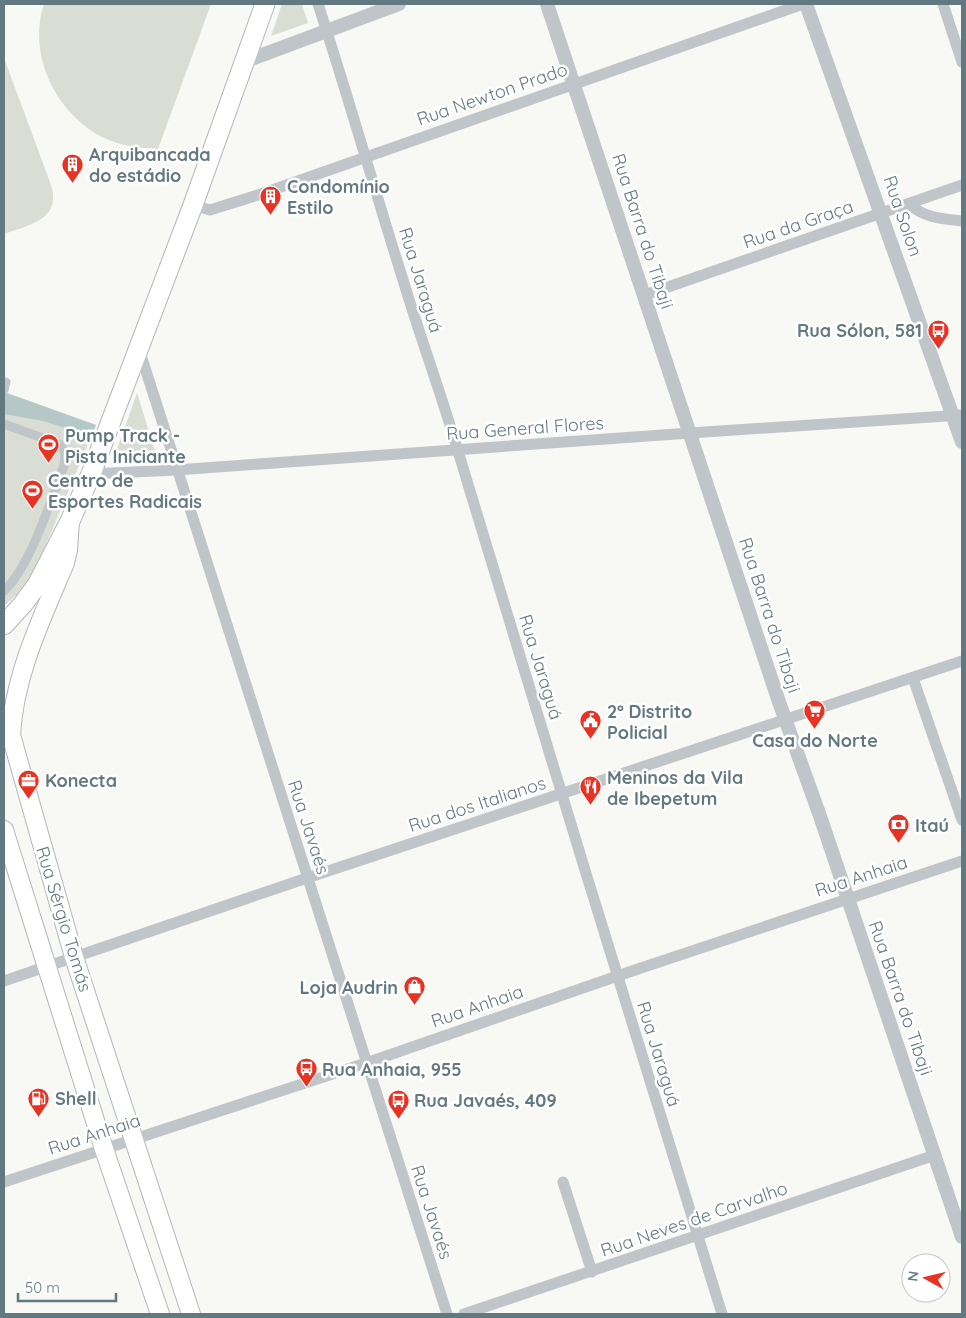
<svg xmlns="http://www.w3.org/2000/svg" width="966" height="1318" font-family="Quicksand,sans-serif">
  <rect width="100%" height="100%" fill="#f8f8f5"/>
  <!-- green -->
  <path fill="#d9ddd4" d="M44,4H211L158,149C139,148 120,146 102,137C56,113 27,55 44,4Z
    M282,4H302L308,23L271,36Z
    M4,58L51,185C62,220 28,225 4,234Z
    M4,392L96,425L30,583L4,606Z
    M137,393L157,458L116,461L113,460Z"/>
  <!-- water -->
  <path fill="#b6c7c8" d="M4,392L96,425L92,436L43,421L4,414Z"/>
  <g fill="none" stroke-linecap="round" stroke-linejoin="round">
    <defs>
      <path id="primary" d="M70,521L68,550L65,563C42,618 14,675 11,735L74,957L191,1314
        M4,830L104,1149L160,1314"/>
      <path id="trunk" d="M4,625L23,604L37,585L70,521L91,474L193,205L265,4"/>
    </defs>
    <!-- primary casing -->
    <use href="#primary" stroke="#b0b8bb" stroke-width="20"/>
    <!-- trunk casing -->
    <use href="#trunk" stroke="#b2b8bb" stroke-width="21"/>
    <!-- pedestrian -->
    <path stroke="#bfc5c8" stroke-width="9" d="M4,390L6,382
      M4,424L59,444L65,452L64,466C50,502 31,565 4,591"/>
    <!-- minor -->
    <path stroke="#bfc5c8" stroke-width="11" d="M318,4C348,96 374,188 403,280C419,333 438,385 454,438C542,730 631,1023 722,1314
      M943,4L962,62
      M909,204C924,218 943,219 962,221
      M193,205L210,210L258,195L803,4
      M645,295L962,185
      M139,349L447,1314
      M91,474L176,470L690,433L962,415
      M913,678L962,820
      M4,981L307,878L962,661
      M4,1182L366,1063L632,971L962,861
      M563,1182L592,1272
      M464,1314L935,1155"/>
    <!-- tertiary -->
    <path stroke="#bfc5c8" stroke-width="14" d="M547,4L779,702L820,816L962,1237
      M806,4L962,442
      M243,62L399,4"/>
    <!-- primary -->
    <use href="#primary" stroke="#fff" stroke-width="18"/>
    <!-- trunk -->
    <use href="#trunk" stroke="#fff" stroke-width="19"/>
  </g>
  <!-- icons -->
  <defs>
    <symbol id="building-pin" viewBox="-11 -11 22 30"><path d="M0 17L-7.5 6A9.5 9.5 0 1 1 7.5 6Z" fill="#ea3223" stroke="#fff"/><path d="M-4-6H4V6H1V3H-1V6H-4ZM-2.5-4.3h1.7v1.8h-1.7ZM.8-4.3h1.7v1.8H.8ZM-2.5-1h1.7V.8h-1.7ZM.8-1h1.7V.8H.8Z" fill="#fff"/></symbol>
    <symbol id="bus-pin" viewBox="-11 -11 22 30"><path d="M0 17L-7.5 6A9.5 9.5 0 1 1 7.5 6Z" fill="#ea3223" stroke="#fff"/><path d="M-5-6H5V4H4V6H2V4H-2V6H-4V4H-5ZM-3.5-4V0h7V-4ZM-3.5 1.2v1.5H-2V1.2ZM2 1.2v1.5H3.5V1.2Z" fill="#fff"/></symbol>
    <symbol id="stadium-pin" viewBox="-11 -11 22 30"><path d="M0 17L-7.5 6A9.5 9.5 0 1 1 7.5 6Z" fill="#ea3223" stroke="#fff"/><path d="M0-5a6.5 5 0 1 0 0 10a6.5 5 0 1 0 0-10ZM-3.5-1.8h7v3.6h-7Z" fill="#fff"/></symbol>
    <symbol id="supermarket-pin" viewBox="-11 -11 22 30"><path d="M0 17L-7.5 6A9.5 9.5 0 1 1 7.5 6Z" fill="#ea3223" stroke="#fff"/><path d="M-6-5.5h2.5l.6 2H6L4.5 2H-2.5L-4.4-4H-6ZM-1.5 3.2a1.3 1.3 0 1 0 .1 0ZM3 3.2a1.3 1.3 0 1 0 .1 0Z" fill="#fff"/></symbol>
    <symbol id="civic-pin" viewBox="-11 -11 22 30"><path d="M0 17L-7.5 6A9.5 9.5 0 1 1 7.5 6Z" fill="#ea3223" stroke="#fff"/><path d="M-.6-6.5H3V-4.5H.6V-3L4-1V1h2V6H-6V1h2V-1L-.6-3ZM-1.2 2.5V6h2.4V2.5Z" fill="#fff"/></symbol>
    <symbol id="office-pin" viewBox="-11 -11 22 30"><path d="M0 17L-7.5 6A9.5 9.5 0 1 1 7.5 6Z" fill="#ea3223" stroke="#fff"/><path d="M-6-3h4V-5.5h4V-3h4V5H-6ZM-1-4.5V-3h2v-1.5ZM-6 0V1H6V0Z" fill="#fff"/></symbol>
    <symbol id="restaurant-pin" viewBox="-11 -11 22 30"><path d="M0 17L-7.5 6A9.5 9.5 0 1 1 7.5 6Z" fill="#ea3223" stroke="#fff"/><path d="M-5-6h1v4h1v-4h1v4h1v-4h1v5L-1.5 .5V6h-2V.5L-5-1ZM5-6V6H3V1.5H1.5Q1.5-4 5-6Z" fill="#fff"/></symbol>
    <symbol id="bank-pin" viewBox="-11 -11 22 30"><path d="M0 17L-7.5 6A9.5 9.5 0 1 1 7.5 6Z" fill="#ea3223" stroke="#fff"/><path d="M-6-4H6V4H-6ZM0-2.3a2.3 2.3 0 1 0 0 4.6a2.3 2.3 0 1 0 0-4.6Z" fill="#fff"/></symbol>
    <symbol id="shop-pin" viewBox="-11 -11 22 30"><path d="M0 17L-7.5 6A9.5 9.5 0 1 1 7.5 6Z" fill="#ea3223" stroke="#fff"/><path d="M-5-2.5h2.3a2.7 3.5 0 0 1 5.4 0H5L5.5 6h-11ZM-1.5-2.5h3a1.5 2.3 0 0 0-3 0Z" fill="#fff"/></symbol>
    <symbol id="fuel-pin" viewBox="-11 -11 22 30"><path d="M0 17L-7.5 6A9.5 9.5 0 1 1 7.5 6Z" fill="#ea3223" stroke="#fff"/><path d="M-5.5-6h7V0h2V4h1.3V-2.5L3-4.5l.8-.8L6-3V5H2.5V1h-1V6h-7ZM-4.2-4.7v3.2H.2V-4.7Z" fill="#fff"/></symbol>
  </defs>
  <g fill-rule="evenodd">
    <use href="#building-pin" x="60" y="152" width="25" height="34"/>
    <use href="#building-pin" x="258" y="184" width="25" height="34"/>
    <use href="#bus-pin" x="926" y="318" width="25" height="34"/>
    <use href="#stadium-pin" x="36" y="432" width="25" height="34"/>
    <use href="#stadium-pin" x="20" y="478" width="25" height="34"/>
    <use href="#supermarket-pin" x="802" y="698" width="25" height="34"/>
    <use href="#civic-pin" x="578" y="708" width="25" height="34"/>
    <use href="#office-pin" x="16" y="768" width="25" height="34"/>
    <use href="#restaurant-pin" x="578" y="774" width="25" height="34"/>
    <use href="#bank-pin" x="886" y="812" width="25" height="34"/>
    <use href="#shop-pin" x="402" y="974" width="25" height="34"/>
    <use href="#bus-pin" x="294" y="1056" width="25" height="34"/>
    <use href="#fuel-pin" x="26" y="1086" width="25" height="34"/>
    <use href="#bus-pin" x="386" y="1088" width="25" height="34"/>
  </g>
  <g text-anchor="middle" dominant-baseline="central" stroke-width="5" stroke-linejoin="round" paint-order="stroke">
    <!-- street labels -->
    <g font-size="18" fill="#627981" stroke="#fff">
      <text transform="translate(492 94) rotate(-19)">Rua Newton Prado</text>
      <text transform="translate(903 216) rotate(71)">Rua Solon</text>
      <text transform="translate(798 224) rotate(-19)">Rua da Graça</text>
      <text transform="translate(643 231) rotate(72)">Rua Barra do Tibaji</text>
      <text transform="translate(421 280) rotate(73)">Rua Jaraguá</text>
      <text transform="translate(525 428) rotate(-4)">Rua General Flores</text>
      <text transform="translate(770 615) rotate(72)">Rua Barra do Tibaji</text>
      <text transform="translate(541 667) rotate(73)">Rua Jaraguá</text>
      <text transform="translate(477 804) rotate(-18)">Rua dos Italianos</text>
      <text transform="translate(309 827) rotate(72)">Rua Javaés</text>
      <text transform="translate(861 876) rotate(-18)">Rua Anhaia</text>
      <text transform="translate(64 919) rotate(73)">Rua Sérgio Tomás</text>
      <text transform="translate(901 998) rotate(71)">Rua Barra do Tibaji</text>
      <text transform="translate(477 1006) rotate(-19)">Rua Anhaia</text>
      <text transform="translate(659 1054) rotate(73)">Rua Jaraguá</text>
      <text transform="translate(94 1134) rotate(-18)">Rua Anhaia</text>
      <text transform="translate(432 1212) rotate(72)">Rua Javaés</text>
      <text transform="translate(694 1219) rotate(-19)">Rua Neves de Carvalho</text>
    </g>
    <!-- poi labels -->
    <g font-size="18" font-weight="bold" fill="#627981" stroke="#fff" text-anchor="start">
      <text x="89" y="154">Arquibancada<tspan x="89" dy="21">do estádio</tspan></text>
      <text x="287" y="186">Condomínio<tspan x="287" dy="21">Estilo</tspan></text>
      <text x="922" y="330" text-anchor="end">Rua Sólon, 581</text>
      <text x="65" y="435">Pump Track -<tspan x="65" dy="21">Pista Iniciante</tspan></text>
      <text x="48" y="480">Centro de<tspan x="48" dy="21">Esportes Radicais</tspan></text>
      <text x="607" y="711">2º Distrito<tspan x="607" dy="21">Policial</tspan></text>
      <text x="815" y="740" text-anchor="middle">Casa do Norte</text>
      <text x="607" y="777">Meninos da Vila<tspan x="607" dy="21">de Ibepetum</tspan></text>
      <text x="45" y="780">Konecta</text>
      <text x="915" y="825">Itaú</text>
      <text x="398" y="987" text-anchor="end">Loja Audrin</text>
      <text x="322" y="1069">Rua Anhaia, 955</text>
      <text x="55" y="1098">Shell</text>
      <text x="414" y="1100">Rua Javaés, 409</text>
    </g>
  </g>
  <!-- border -->
  <rect width="966" height="1318" fill="none" stroke="#627981" stroke-width="10"/>
  <!-- north arrow -->
  <g transform="translate(926 1278) rotate(278)"><circle r="24" fill="#ffffff" stroke="#c0c9cd"/>
  <path d="M0-4L9 19L0 12L-9 19Z" fill="#ea3223"/>
  <text y="-8" font-size="14" font-weight="bold" text-anchor="middle" fill="#627981">N</text>
  </g>
  <!-- scale -->
  <path d="M18 1293v8h98v-8" fill="none" stroke="#627981" stroke-width="2.5"/>
  <text x="25" y="1293" font-size="15" fill="#627981" stroke="#ffffff" stroke-width="4" paint-order="stroke">50 m</text>
</svg>
